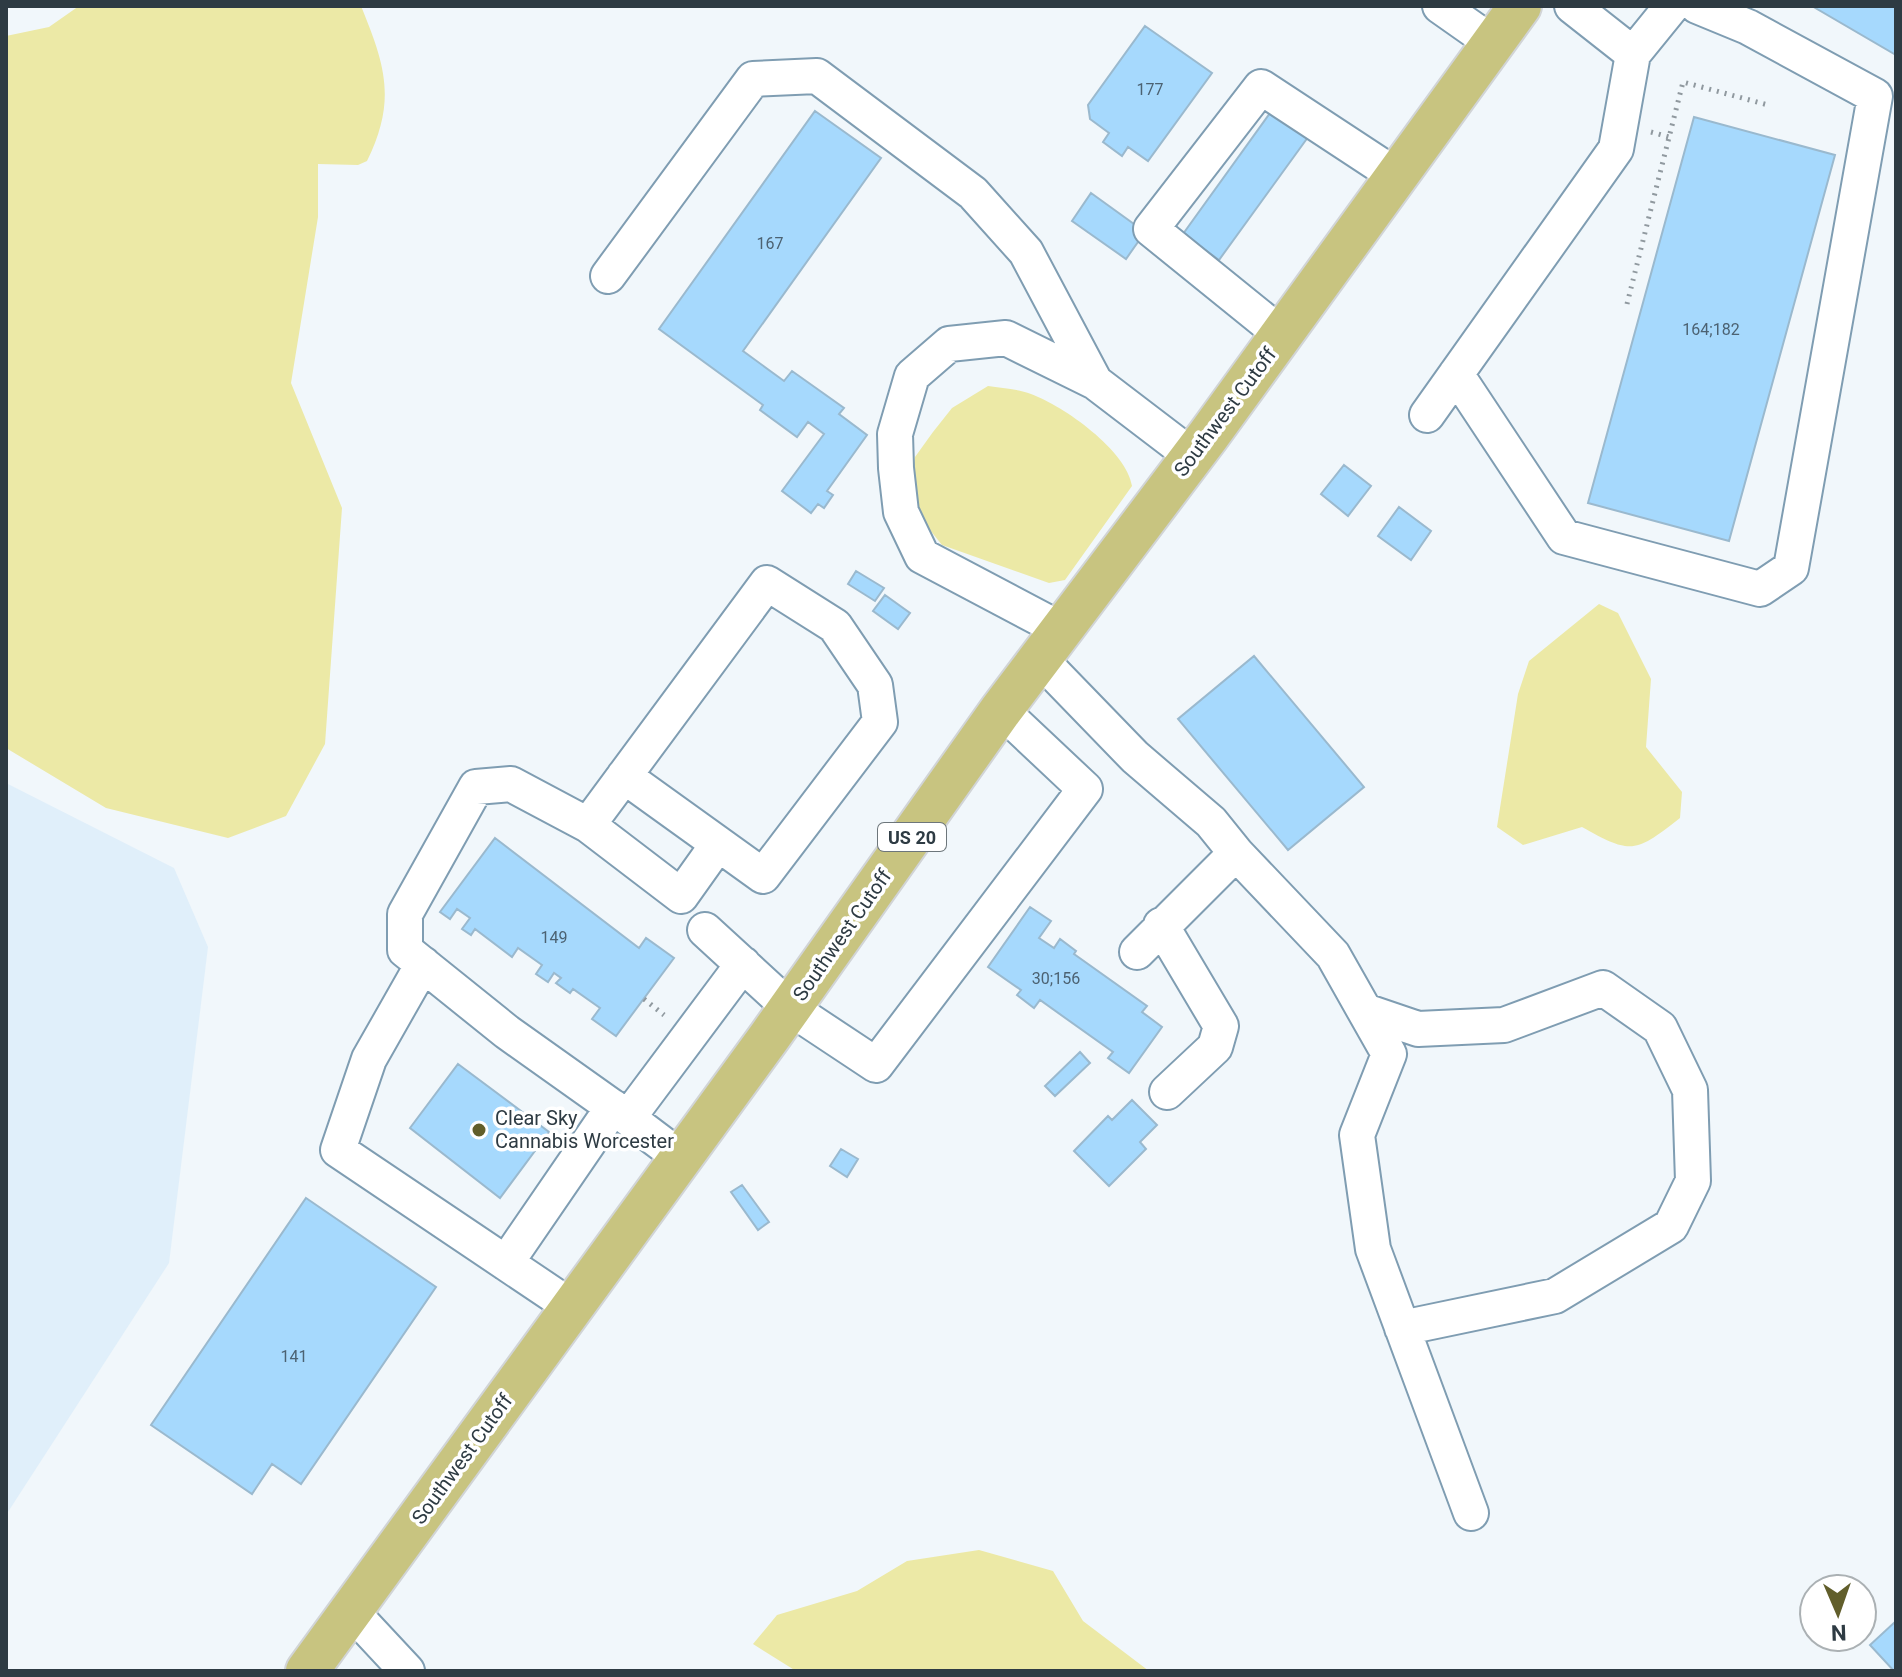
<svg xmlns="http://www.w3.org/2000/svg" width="1902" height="1677" font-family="Roboto,sans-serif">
  <rect width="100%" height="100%" fill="#f1f7fb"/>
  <!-- built -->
  <path fill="#e0effa" d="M6,783L174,868L208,947L169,1263L6,1515Z"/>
  <!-- green -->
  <path fill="#ece9a6" d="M79,6H361C385,65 397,100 367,161L358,165L318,164V217L291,383L342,508L325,744L286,816L228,838L106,808L6,748V36L49,27Z
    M988,386C1002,388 1018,389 1031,394C1064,406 1127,451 1132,486L1065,580L1049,583L942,545L918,515L909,489L915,457L933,432L952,408Z
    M1599,604L1618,613L1651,679L1646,747L1682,792L1680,818C1635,853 1632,855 1582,827L1523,845L1497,827L1518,694L1529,661Z
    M979,1550L1053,1571L1083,1621L1149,1671H796L753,1644L777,1615L857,1591L907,1561Z"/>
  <!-- building -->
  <path fill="#a6d9fd" stroke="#9ab9ce" stroke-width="2" d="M1812,6H1896V55Z
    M1145,26L1212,73L1148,161L1128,147L1122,156L1103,142L1109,133L1090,119L1088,105Z
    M1275,106L1311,133L1219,260L1183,234Z
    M815,111L881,158L743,351L784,381L792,371L844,408L839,414L867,435L827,491L833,495L824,508L818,504L811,513L782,491L824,434L808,422L797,437L760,410L763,405L659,329Z
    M1694,117L1835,155L1729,541L1588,503Z
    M1091,193L1145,232L1126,259L1072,221Z
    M1344,465L1371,486L1348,516L1321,494Z
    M1399,507L1431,531L1411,560L1378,536Z
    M856,571L884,588L875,601L848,584Z
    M885,595L910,613L898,629L873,611Z
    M1254,656L1364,787L1288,850L1178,719Z
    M495,838L639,948L646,938L674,958L616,1036L592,1019L600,1008L573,989L570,993L556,983L561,978L554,973L548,982L536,974L542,965L518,948L512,957L475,929L471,935L462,929L470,918L457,909L450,919L440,912Z
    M1030,907L1051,921L1039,938L1054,948L1060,939L1076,951L1074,954L1147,1006L1142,1012L1162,1027L1129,1073L1108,1058L1113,1052L1040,1000L1034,1008L1017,995L1021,990L988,967Z
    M1080,1052L1090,1063L1055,1096L1045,1086Z
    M458,1064L549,1132L500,1198L410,1128Z
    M1132,1100L1157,1125L1140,1142L1146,1149L1109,1186L1074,1151L1108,1116L1112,1120Z
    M841,1149L858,1159L847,1177L830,1166Z
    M742,1185L769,1222L758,1230L731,1192Z
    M306,1198L436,1287L301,1484L272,1464L252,1494L151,1425Z
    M1896,1621V1671H1894L1870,1645Z"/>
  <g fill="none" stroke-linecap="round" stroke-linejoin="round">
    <defs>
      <path id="minor" d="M1440,6L1494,44
        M1572,6L1633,54
        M608,276L753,79L817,76L973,193L1026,252L1095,382
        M1282,335L1151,229L1261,87L1398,177
        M1456,374L1564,537L1760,589L1791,568L1875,96L1748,27L1697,6
        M1427,415L1616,149L1633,54L1672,6
        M1062,630L922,556L901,512L896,468L895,434L912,376L949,344L1006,338L1095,382L1192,456
        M1040,659L1135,757L1211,822L1236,853L1137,952
        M624,776L763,876L880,722L875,685L835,626L767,583L588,825L511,784L476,787L405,914V950L507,1032L628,1118L743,964
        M588,825L681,896L718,844
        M1236,853L1333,955L1389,1054L1357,1135L1373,1249L1471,1513
        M1161,925L1221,1026L1215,1047L1167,1092
        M705,930L790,1008L876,1065L1085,789L1001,710
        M423,964L369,1059L338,1150L573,1308
        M1365,1011L1418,1029L1504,1025L1603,988L1660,1028L1690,1090L1693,1181L1671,1226L1555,1296L1402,1328
        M628,1118L681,1158
        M506,1263L613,1107
        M351,1611L407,1671"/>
      <path id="major" d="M307,1671L770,1036L1001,710L1208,436L1520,6"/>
    </defs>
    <!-- minor casing -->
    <use href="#minor" stroke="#7f9db2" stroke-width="38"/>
    <!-- major casing -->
    <use href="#major" stroke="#d1d4d6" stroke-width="46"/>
    <!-- path -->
    <path stroke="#90999f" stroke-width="5" stroke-dasharray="2 6" stroke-linecap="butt" d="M1651,132L1669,137
      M1627,304L1683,82L1768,105
      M644,999L664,1015"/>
    <!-- minor -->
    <use href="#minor" stroke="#fff" stroke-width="34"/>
    <!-- major -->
    <use href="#major" stroke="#c8c480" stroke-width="42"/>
  </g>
  <!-- markers -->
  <circle fill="#615e2b" stroke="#fff" stroke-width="3" cx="479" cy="1130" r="8"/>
  <g text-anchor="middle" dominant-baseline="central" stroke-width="7" stroke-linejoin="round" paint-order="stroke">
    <!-- number labels -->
    <g font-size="16" fill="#4c6272">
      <text x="1150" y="89">177</text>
      <text x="770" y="243">167</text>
      <text x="1711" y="329">164;182</text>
      <text x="554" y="937">149</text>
      <text x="1056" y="978">30;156</text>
      <text x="294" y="1356">141</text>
    </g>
    <!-- shield labels -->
    <rect fill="#fff" stroke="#6d767b" stroke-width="2" x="878" y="823" width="68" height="28" rx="6"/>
    <g font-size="18" font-weight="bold" fill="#2e3b43">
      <text x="912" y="837">US 20</text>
    </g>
    <!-- street labels -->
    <g font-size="20" fill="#2e3b43" stroke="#fff">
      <text transform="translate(1225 412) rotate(-53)">Southwest Cutoff</text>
      <text transform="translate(842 935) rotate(-55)">Southwest Cutoff</text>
      <text transform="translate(462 1459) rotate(-54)">Southwest Cutoff</text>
    </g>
    <!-- poi labels -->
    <g font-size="20" fill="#2e3b43" stroke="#fff" text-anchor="start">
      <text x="495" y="1118">Clear Sky<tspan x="495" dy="23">Cannabis Worcester</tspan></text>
    </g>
  </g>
  <!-- border -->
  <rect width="1902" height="1677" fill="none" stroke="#2e3b43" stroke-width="16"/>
  <!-- north arrow -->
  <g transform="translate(1838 1613) rotate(178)"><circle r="38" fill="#ffffff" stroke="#abb1b4" stroke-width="2"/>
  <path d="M0-6L14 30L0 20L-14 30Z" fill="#615e2b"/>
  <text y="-12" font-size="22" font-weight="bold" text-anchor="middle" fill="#2e3b43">N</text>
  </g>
</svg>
